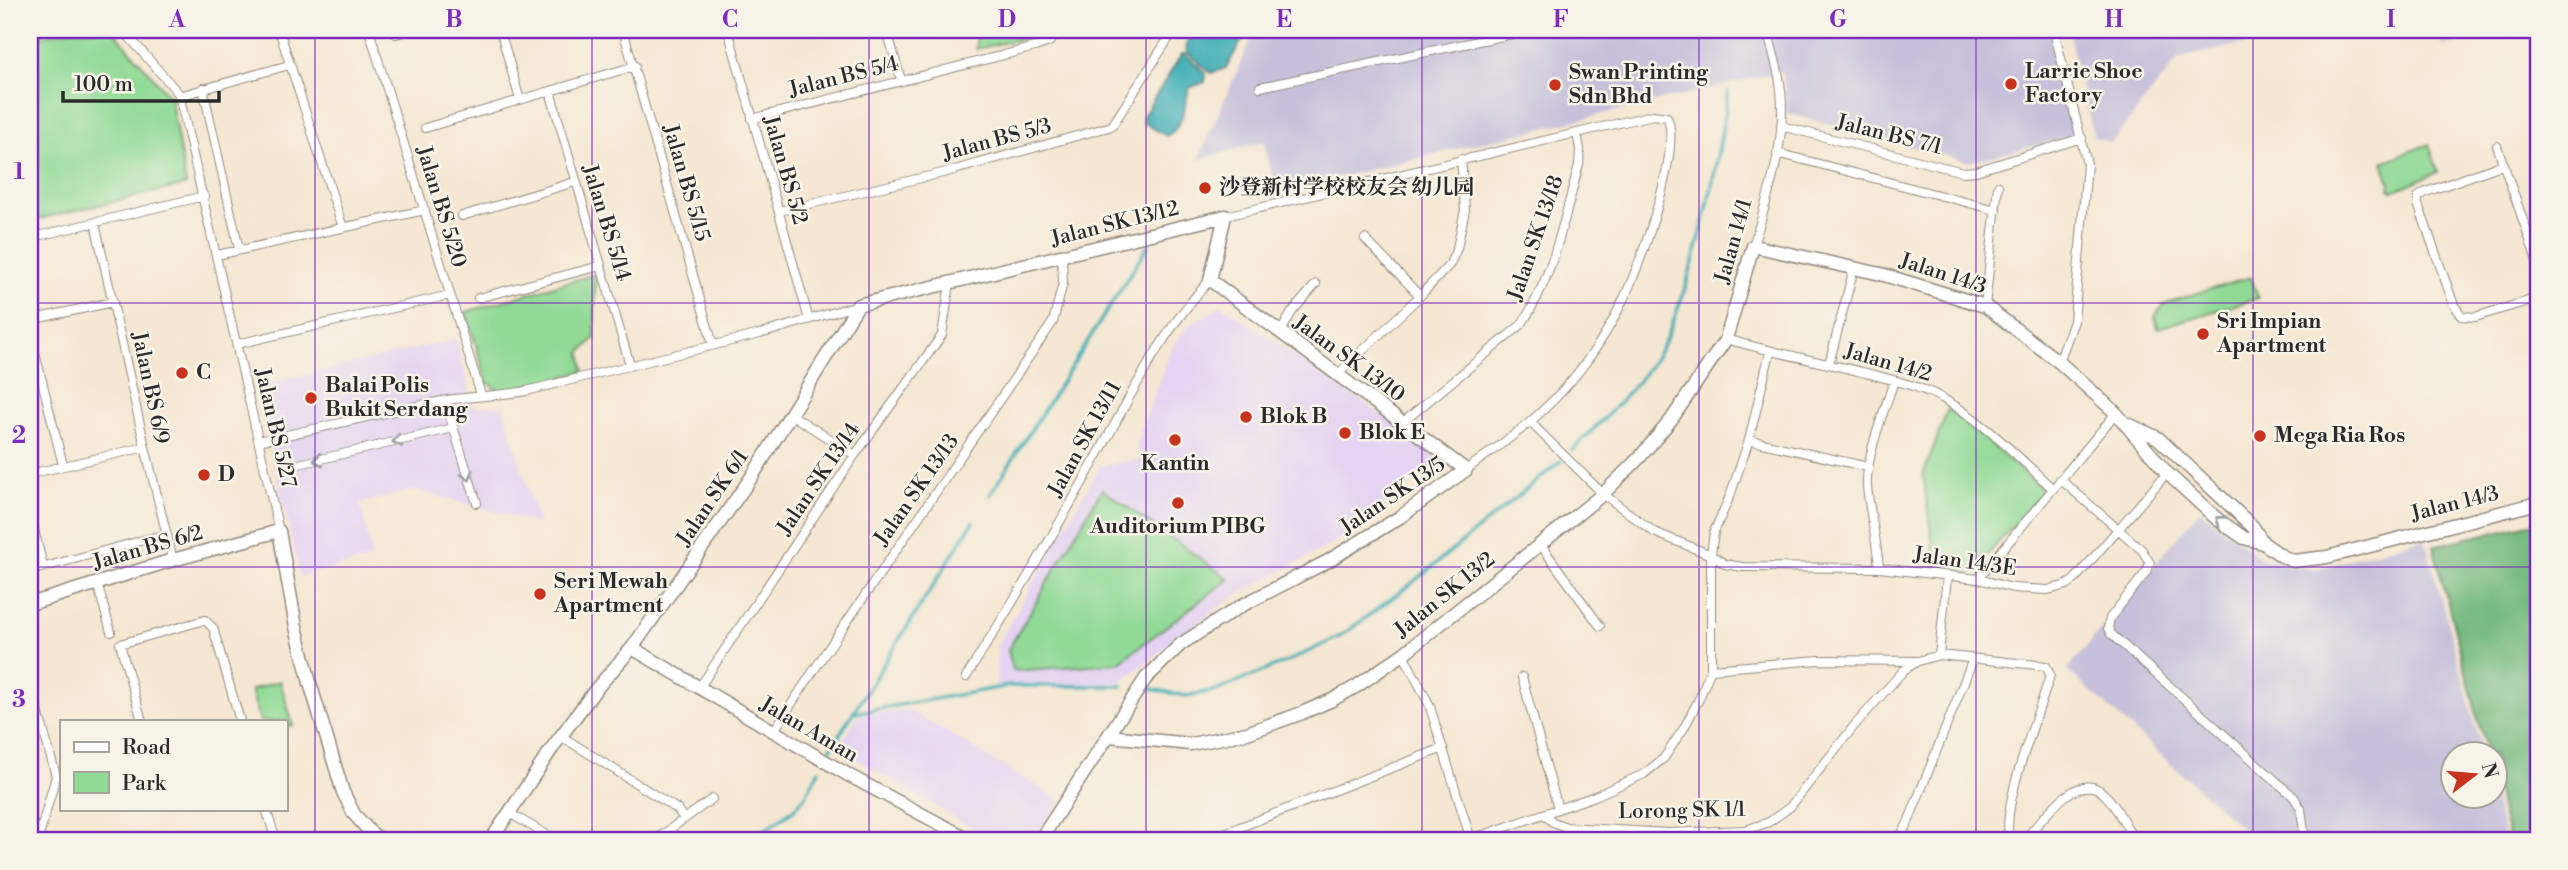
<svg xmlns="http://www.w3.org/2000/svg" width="2568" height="870" font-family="'Libre Bodoni','Noto Serif SC',serif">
  <rect width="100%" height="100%" fill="#f7f3e8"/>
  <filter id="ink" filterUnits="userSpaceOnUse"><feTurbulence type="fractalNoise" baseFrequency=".0143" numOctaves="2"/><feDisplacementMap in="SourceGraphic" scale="14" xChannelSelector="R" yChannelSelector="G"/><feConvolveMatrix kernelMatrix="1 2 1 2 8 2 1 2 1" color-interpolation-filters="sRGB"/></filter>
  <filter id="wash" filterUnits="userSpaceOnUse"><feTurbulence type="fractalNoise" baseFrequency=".00686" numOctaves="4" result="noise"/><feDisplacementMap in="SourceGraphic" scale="28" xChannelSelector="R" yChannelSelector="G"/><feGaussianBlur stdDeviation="1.57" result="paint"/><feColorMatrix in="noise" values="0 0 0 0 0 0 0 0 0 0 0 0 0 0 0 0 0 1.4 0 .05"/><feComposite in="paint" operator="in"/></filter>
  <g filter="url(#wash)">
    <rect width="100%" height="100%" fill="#f5e7d2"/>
    <!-- built -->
    <path fill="#e4d3f2" d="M1221,305L1395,424L1440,462L1333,543L1226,601L1119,683L996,687L997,646L1100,466L1141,459L1136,443L1171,349L1187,327Z
      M456,339L474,407L503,406L539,524L415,490L361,503L372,559L300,576L257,387Z
      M909,710L1060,800L1033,840H992L838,748L858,715Z"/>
    <!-- industrial -->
    <path fill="#c6c0da" d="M1255,30H2051L2077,135L1970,162L1787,113L1783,71L1276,192L1264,141L1198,160Z
      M2068,30H2311L2179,58L2111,143L2094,137Z
      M2437,30H2504L2443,47Z
      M2200,510L2261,559L2313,570L2425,538L2483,754H2452V796L2494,797L2505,840H2255L2067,670Z"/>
    <!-- green -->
    <path fill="#91da96" stroke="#5e8260" stroke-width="2" d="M70,30H113L170,97L186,185L30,221V39Z
      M976,30H1048L1043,34L976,49Z
      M2429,144L2438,172L2393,191L2389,189L2390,183L2383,162Z
      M595,274V338L581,352L584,371L503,393L487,382L466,312Z
      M2251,277L2258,298L2158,328L2155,317L2165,303Z
      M1948,409L2044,490L1971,574L1936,568L1923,475Z
      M1102,489L1229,579L1118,663L1013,671L1008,650Z
      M280,681L293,725L285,727V721H260L251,690Z"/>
    <!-- forest -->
    <path fill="#74ba7f" stroke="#507255" stroke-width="2" d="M2538,522V840H2509L2495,784L2494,754H2487L2433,546Z"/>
    <!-- water -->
    <path fill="#3cadb5" stroke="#346c70" stroke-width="2" d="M1195,30H1248L1226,68L1211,73L1187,52L1186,44Z
      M1182,54H1185L1206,74L1205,82L1189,88C1185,104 1183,129 1166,136L1144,123L1143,116Z"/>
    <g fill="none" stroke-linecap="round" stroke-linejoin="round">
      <!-- stream -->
      <path stroke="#3cadb5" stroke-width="3.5" d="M1572,450C1600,423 1629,395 1652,363C1668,341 1677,311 1686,285C1707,219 1718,160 1728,92
        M990,495L1148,246
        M1152,689L1186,696L1218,690L1295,658L1341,636L1411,584L1561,461
        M854,713L1009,686H1122
        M826,756L973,522
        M750,840L793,810L805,797L819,770"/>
    </g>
  </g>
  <g filter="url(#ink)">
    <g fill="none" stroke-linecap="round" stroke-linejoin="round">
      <defs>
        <path id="street" d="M123,30L179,94L279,531
          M279,30L343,228
          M369,30L481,395
          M500,30L520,100
          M623,30L713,345
          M728,30L809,320
          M887,30L901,80
          M2054,30L2087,164L2074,321L2059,362
          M30,33L41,31
          M396,34L411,30
          M1260,87L1531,30
          M203,88L239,249
          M550,91L630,365
          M179,96L289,65
          M752,119L1035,47L1049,42L1061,30
          M1781,126L1963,172L1976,171L2082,138
          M425,128L635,66
          M2497,146L2538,263
          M1777,153L1996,210
          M2504,164L2426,192L2418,197V204L2454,305L2462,316L2475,317L2538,298
          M780,211L951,171L1112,126L1174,30
          M462,216L575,182
          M1225,216L1653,115L1667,117C1676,135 1665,181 1659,201C1634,290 1602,360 1530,422C1510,439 1487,454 1466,470
          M95,223L145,447L173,560
          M30,238L204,196
          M1365,239L1420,296
          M1753,246C1769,193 1790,133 1779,77C1776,61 1771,45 1767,30
          M217,255L425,210
          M478,298L600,266
          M1985,306L1998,186
          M30,320L113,302
          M30,333L63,465
          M1280,333L1292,312L1316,284
          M1726,339C1771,352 1817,361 1862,372C1886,378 1912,384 1934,394C1979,416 2016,455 2052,488
          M237,344L450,295
          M1829,364L1854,268
          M1338,374L1420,296L1450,264L1457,248L1465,210L1461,159
          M445,401L477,503
          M790,414L855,455
          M1403,422L1521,325C1553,279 1564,218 1579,165L1580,149L1577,133
          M1530,422L1603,494L1654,532L1711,555L1725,564L1743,567L1879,568L1978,579L2013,588L2048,590L2067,585L2074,580L2167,473
          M1749,440L1868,467
          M259,441C321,428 384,412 447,400C474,396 499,396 526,391L760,334L858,305
          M295,465L454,428
          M30,474L145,447
          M2060,479L2142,550L2150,563L2147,571L2110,618L2108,628L2111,634L2294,797L2301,809L2305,840
          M30,513L43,567
          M1540,544L1600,626
          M30,551L34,570
          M1879,568C1877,541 1870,514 1867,487C1865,458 1885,409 1894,381
          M30,571L166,534
          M1978,579L2116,413
          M97,583L111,632
          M1403,654L1429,704L1471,840
          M1939,655L1947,577
          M1711,669L1819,660L1918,661L1939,655L2046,666L2050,675C2040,712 1999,808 2010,840
          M966,677C1011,606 1054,534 1095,460C1130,398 1160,333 1210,280
          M1522,677L1558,809
          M30,682L56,776L38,840
          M699,688L855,455L942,335L950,283
          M142,721L120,644L205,620L213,628L240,721
          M30,725L41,721
          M773,732L826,652L1053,322L1063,283L1062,257
          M561,736L677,809L684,819
          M266,809L276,840
          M509,813L556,840
          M1544,814L1553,822L1566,827L1667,833L1746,830L1769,822L1790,807L1854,726L1904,670L1918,661
          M655,840L712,799
          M1207,840L1443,748
          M1469,840L1595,796L1644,774L1664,758L1684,728L1699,699L1711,669V555L1714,532L1730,496L1749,440L1770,352
          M1898,840L1907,825L1973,659
          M2024,840C2041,822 2078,767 2104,794C2117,806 2125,825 2134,840"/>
        <path id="secondary" d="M2128,424L2158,438L2253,527L2263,543
          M30,604L173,560L279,531L296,627L310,683L343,792L354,814L371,833L381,840
          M632,648L850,776L970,840
          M1109,736L1191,744L1247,733L1302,713L1332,700L1357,686L1403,654L1603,494L1640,457L1671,420L1726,339L1753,246L1881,274L1985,306L2059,362L2116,413L2167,473L2217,519L2244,538L2263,543L2282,556L2293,561L2327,557L2538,503
          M491,840L555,744L596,689L632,648L753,475L858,305L1225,216L1210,280L1466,470L1400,517L1328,561L1241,606L1181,644L1146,678L1040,840"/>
      </defs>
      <!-- street casing -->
      <use href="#street" stroke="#90897e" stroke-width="10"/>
      <!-- secondary casing -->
      <use href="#secondary" stroke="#90897e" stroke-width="15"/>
      <!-- street -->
      <use href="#street" stroke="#fff" stroke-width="8"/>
      <!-- secondary -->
      <use href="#secondary" stroke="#fff" stroke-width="12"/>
    </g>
    <!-- one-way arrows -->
    <defs><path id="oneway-chevron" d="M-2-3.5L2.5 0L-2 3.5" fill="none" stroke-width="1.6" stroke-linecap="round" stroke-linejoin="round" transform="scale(1.75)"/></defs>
    <g stroke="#a0a0a0">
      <use href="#oneway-chevron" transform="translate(397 441) rotate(167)"/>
      <use href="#oneway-chevron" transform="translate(318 460) rotate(167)"/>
      <use href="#oneway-chevron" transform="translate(468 476) rotate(72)"/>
      <use href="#oneway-chevron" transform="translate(2220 520) rotate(-142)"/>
    </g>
  </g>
  <!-- grid -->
  <path fill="none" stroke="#7b2cbf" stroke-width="2" stroke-opacity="0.55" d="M315,30V840M592,30V840M869,30V840M1146,30V840M1422,30V840M1699,30V840M1976,30V840M2253,30V840M30,303H2538M30,567H2538"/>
  <!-- markers -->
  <g fill="#c8321e" stroke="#f7f3e8" stroke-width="2.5">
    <circle cx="2011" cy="84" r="7"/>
    <circle cx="1555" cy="85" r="7"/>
    <circle cx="1205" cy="188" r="7"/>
    <circle cx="2203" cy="334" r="7"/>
    <circle cx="182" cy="373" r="7"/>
    <circle cx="311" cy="398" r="7"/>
    <circle cx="1246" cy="417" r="7"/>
    <circle cx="1345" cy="433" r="7"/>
    <circle cx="2260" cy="436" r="7"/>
    <circle cx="1175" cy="440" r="7"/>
    <circle cx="204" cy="475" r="7"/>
    <circle cx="1178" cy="503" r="7"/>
    <circle cx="540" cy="594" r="7"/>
  </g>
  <g text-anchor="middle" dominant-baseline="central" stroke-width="5" stroke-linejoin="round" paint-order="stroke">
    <!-- poi labels -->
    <g font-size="21" font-weight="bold" fill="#2b2b2b" stroke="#f7f3e8" text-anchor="start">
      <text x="2025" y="72">Larrie Shoe<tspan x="2025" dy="24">Factory</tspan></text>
      <text x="1569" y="73">Swan Printing<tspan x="1569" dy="24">Sdn Bhd</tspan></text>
      <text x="1219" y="188">沙登新村学校校友会 幼儿园</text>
      <text x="2217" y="322">Sri Impian<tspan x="2217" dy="24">Apartment</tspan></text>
      <text x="196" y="373">C</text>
      <text x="325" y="386">Balai Polis<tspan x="325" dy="24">Bukit Serdang</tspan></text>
      <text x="1260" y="417">Blok B</text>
      <text x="1359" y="433">Blok E</text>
      <text x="2274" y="436">Mega Ria Ros</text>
      <text x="1175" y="464" text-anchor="middle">Kantin</text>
      <text x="218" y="475">D</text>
      <text x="1178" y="527" text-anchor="middle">Auditorium PIBG</text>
      <text x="554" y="582">Seri Mewah<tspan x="554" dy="24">Apartment</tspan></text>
    </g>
    <!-- street labels -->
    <g font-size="21" fill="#2b2b2b" stroke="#f7f3e8">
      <text transform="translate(844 77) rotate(-14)">Jalan BS 5/4</text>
      <text transform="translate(1889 135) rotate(14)">Jalan BS 7/1</text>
      <text transform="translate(997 140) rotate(-15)">Jalan BS 5/3</text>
      <text transform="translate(785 170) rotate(74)">Jalan BS 5/2</text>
      <text transform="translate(686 183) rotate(74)">Jalan BS 5/15</text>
      <text transform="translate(441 207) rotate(73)">Jalan BS 5/20</text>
      <text transform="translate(606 223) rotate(73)">Jalan BS 5/14</text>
      <text transform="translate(1115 224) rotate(-14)">Jalan SK 13/12</text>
      <text transform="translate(1536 238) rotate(-71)">Jalan SK 13/18</text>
      <text transform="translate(1734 241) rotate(-74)">Jalan 14/1</text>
      <text transform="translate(1943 274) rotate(18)">Jalan 14/3</text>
      <text transform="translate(1349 359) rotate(36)">Jalan SK 13/10</text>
      <text transform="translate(1888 363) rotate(16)">Jalan 14/2</text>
      <text transform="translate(150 388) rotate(78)">Jalan BS 6/9</text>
      <text transform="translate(275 428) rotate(77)">Jalan BS 5/27</text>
      <text transform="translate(1085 439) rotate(-61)">Jalan SK 13/11</text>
      <text transform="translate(819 479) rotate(-56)">Jalan SK 13/14</text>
      <text transform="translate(917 490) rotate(-55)">Jalan SK 13/13</text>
      <text transform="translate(1393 496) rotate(-34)">Jalan SK 13/5</text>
      <text transform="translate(713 498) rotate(-56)">Jalan SK 6/1</text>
      <text transform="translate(2455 504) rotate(-14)">Jalan 14/3</text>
      <text transform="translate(148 548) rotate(-16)">Jalan BS 6/2</text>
      <text transform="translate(1965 562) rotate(8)">Jalan 14/3E</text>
      <text transform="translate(1445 595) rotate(-39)">Jalan SK 13/2</text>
      <text transform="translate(809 730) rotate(30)">Jalan Aman</text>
      <text transform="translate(1682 811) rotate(-1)">Lorong SK 1/1</text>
    </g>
  </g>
  <!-- margin -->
  <rect width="2568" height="870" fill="none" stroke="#f7f3e8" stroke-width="77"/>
  <!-- legend -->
  <rect x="60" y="720" width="228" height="91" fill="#f7f3e8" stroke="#a5a39c" stroke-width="2"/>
  <rect x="74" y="742" width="35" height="10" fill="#ffffff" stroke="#a5a39c" stroke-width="2"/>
  <text x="122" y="754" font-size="21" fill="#2b2b2b">Road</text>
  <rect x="74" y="772" width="35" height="21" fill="#91da96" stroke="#a5a39c" stroke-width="2"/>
  <text x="122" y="790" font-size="21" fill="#2b2b2b">Park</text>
  <!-- north arrow -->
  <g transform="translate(2474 775) rotate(74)"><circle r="33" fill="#f7f3e8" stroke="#a5a39c" stroke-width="2"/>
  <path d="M0-5L12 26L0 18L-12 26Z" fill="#c8321e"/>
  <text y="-10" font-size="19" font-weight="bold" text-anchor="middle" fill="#2b2b2b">N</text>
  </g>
  <!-- scale -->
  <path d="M63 91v10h156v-10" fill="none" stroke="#2b2b2b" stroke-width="3.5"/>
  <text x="74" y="91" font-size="21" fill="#2b2b2b" stroke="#f7f3e8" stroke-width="5" paint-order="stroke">100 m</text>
  <rect x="38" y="38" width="2492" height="794" fill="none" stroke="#7b2cbf" stroke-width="2.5"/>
  <g font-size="23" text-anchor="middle" font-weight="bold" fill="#7b2cbf">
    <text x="177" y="27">A</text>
    <text x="454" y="27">B</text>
    <text x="730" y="27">C</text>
    <text x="1007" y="27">D</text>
    <text x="1284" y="27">E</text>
    <text x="1561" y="27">F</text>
    <text x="1838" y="27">G</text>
    <text x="2114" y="27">H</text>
    <text x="2391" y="27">I</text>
    <text x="19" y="179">1</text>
    <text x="19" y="443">2</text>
    <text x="19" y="707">3</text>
  </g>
</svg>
